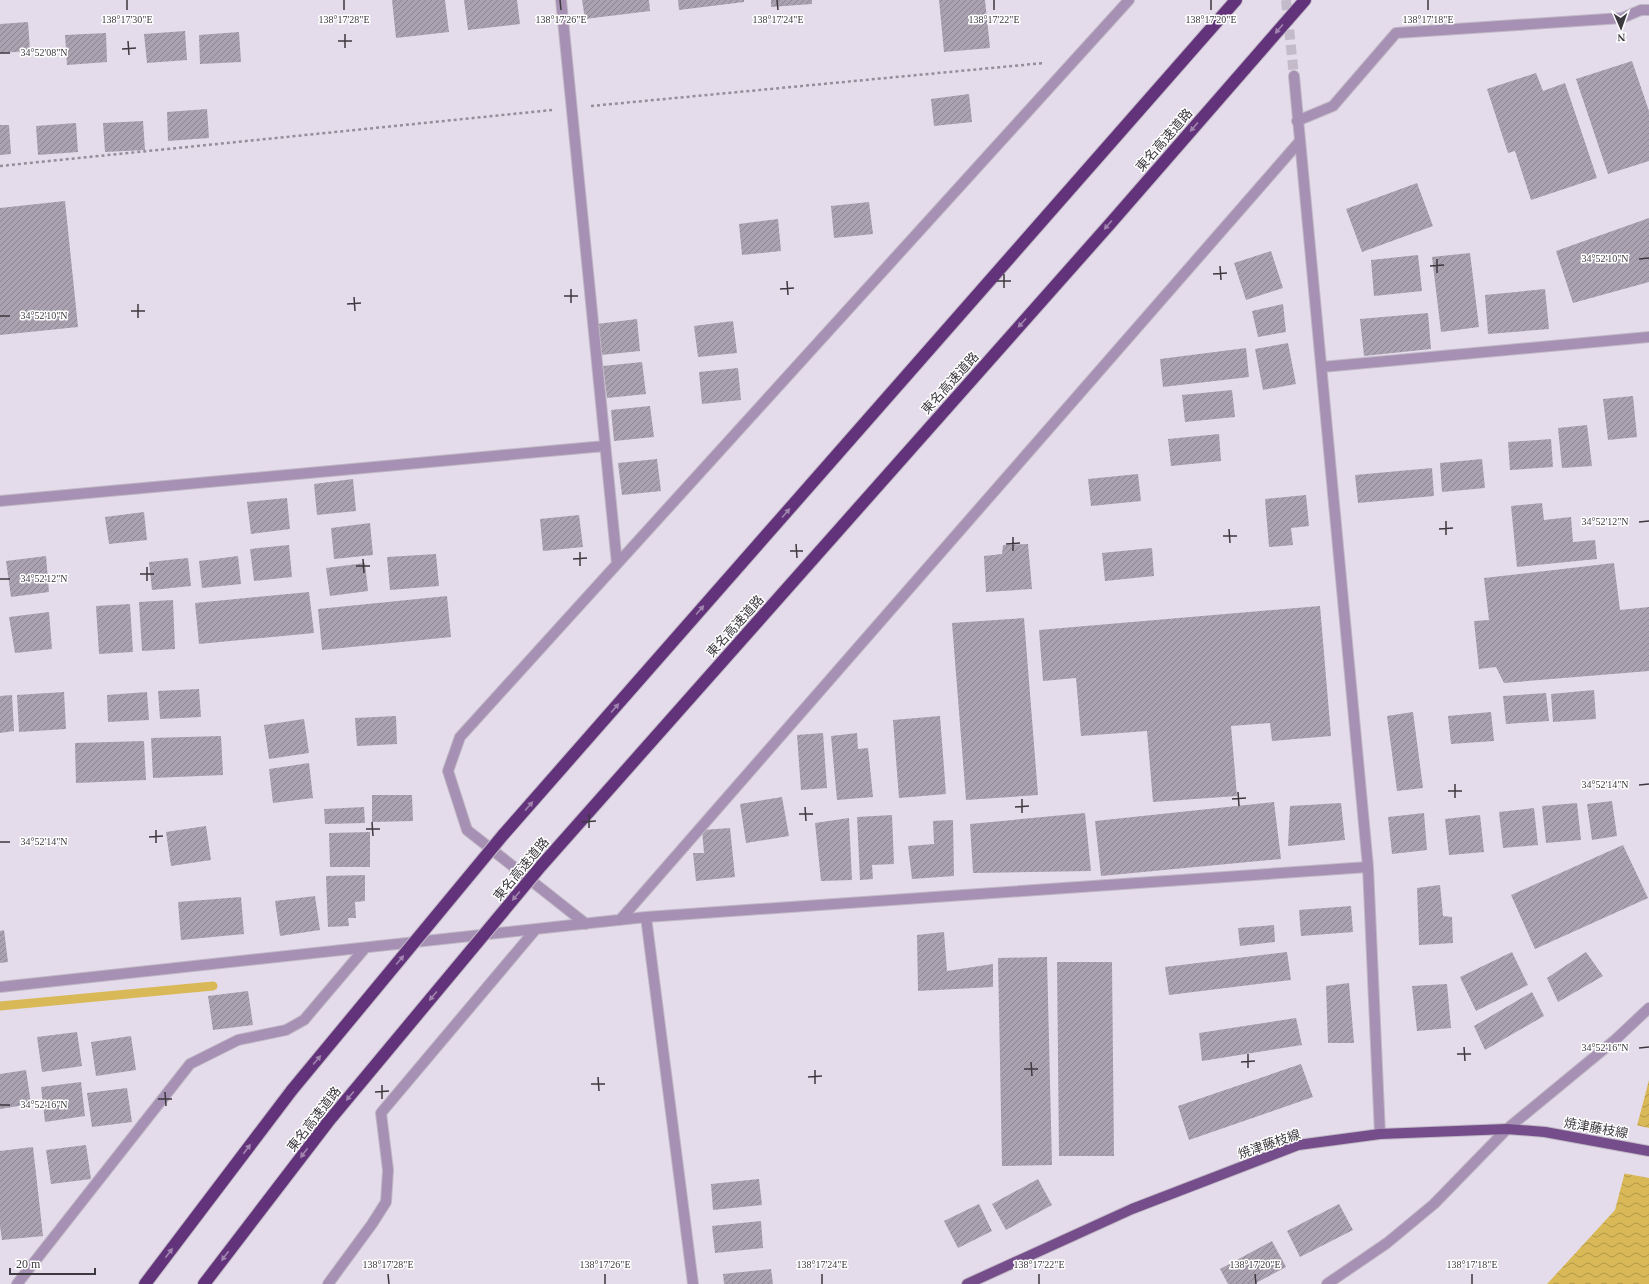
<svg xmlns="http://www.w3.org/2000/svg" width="1649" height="1284" font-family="'Times New Roman','Noto Sans JP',serif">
  <defs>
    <pattern id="water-waves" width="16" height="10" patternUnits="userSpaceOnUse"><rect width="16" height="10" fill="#d9b957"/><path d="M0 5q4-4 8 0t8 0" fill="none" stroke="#b19749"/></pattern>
    <pattern id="building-hatch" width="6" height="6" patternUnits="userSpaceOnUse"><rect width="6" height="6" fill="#aaa2b0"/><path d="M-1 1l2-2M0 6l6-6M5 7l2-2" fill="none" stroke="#8c8591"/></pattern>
  </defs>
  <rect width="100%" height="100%" fill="#e5dceb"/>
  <!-- water -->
  <path fill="url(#water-waves)" d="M1649,1080V1284H1547L1615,1210Z"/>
  <!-- pier -->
  <path fill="#e5dceb" d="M1635,1125L1649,1128V1178L1622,1173Z"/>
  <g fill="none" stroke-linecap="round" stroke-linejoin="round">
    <!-- stream -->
    <path stroke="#d9b957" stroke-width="9" d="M0,1006L213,986"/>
  </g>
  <!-- building -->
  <path fill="url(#building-hatch)" d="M392,0H445L449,32L396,38Z
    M464,0H517L520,24L468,30Z
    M582,0H649L650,11L585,19Z
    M678,0H744V2L679,10Z
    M771,0H812V4L771,7Z
    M939,0H985L990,48L944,52Z
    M28,22L30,51L0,53V24Z
    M185,31L187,60L147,63L144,34Z
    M239,32L241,62L200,64L199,35Z
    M106,33L107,62L67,65L65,35Z
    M1632,61L1649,111V161L1608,174L1576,79Z
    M1536,73L1543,91L1565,83L1597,178L1531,200L1515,151L1508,153L1487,89Z
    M969,94L972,122L934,126L931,99Z
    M207,109L209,138L168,141L167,112Z
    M143,121L145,150L105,152L103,123Z
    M76,123L78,152L38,155L36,126Z
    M0,125H9L11,154L0,155Z
    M1417,183L1433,226L1362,252L1346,209Z
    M65,201L78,327L0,335V208Z
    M869,202L873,234L834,238L831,206Z
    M1649,218V282L1573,303L1556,251Z
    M778,219L781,251L742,255L739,224Z
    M1271,251L1283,288L1246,300L1234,263Z
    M1470,253L1479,327L1441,332L1432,257Z
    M1418,255L1422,291L1374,296L1371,260Z
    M1545,289L1549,329L1488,334L1485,295Z
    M1283,304L1286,332L1258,337L1252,311Z
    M1428,313L1431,349L1364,356L1360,319Z
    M637,319L640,351L601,355L597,324Z
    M733,321L737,353L698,357L694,326Z
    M1288,343L1296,384L1263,390L1255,349Z
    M1246,348L1249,377L1163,387L1160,359Z
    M642,362L646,394L607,398L603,366Z
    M738,368L741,400L702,404L699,372Z
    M1232,390L1235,417L1185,422L1182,395Z
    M1633,396L1637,437L1608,440L1603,399Z
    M650,406L654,437L614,441L611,410Z
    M1587,425L1592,466L1562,468L1558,428Z
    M1219,434L1221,461L1171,466L1168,439Z
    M1551,439L1553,467L1510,470L1508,442Z
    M657,459L661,491L622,495L618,463Z
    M1482,459L1485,488L1442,492L1440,463Z
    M1432,468L1434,496L1358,503L1355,475Z
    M1138,474L1141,501L1091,506L1088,479Z
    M353,479L356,511L317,515L314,484Z
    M1306,495L1309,526L1291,528L1293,545L1269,547L1265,499Z
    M287,498L290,529L251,534L247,502Z
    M1542,503L1544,520L1571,517L1573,542L1595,540L1597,559L1517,567L1511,506Z
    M144,512L147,540L109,544L105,517Z
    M579,515L583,547L543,551L540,519Z
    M370,523L373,555L334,559L331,528Z
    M1028,544L1032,589L986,592L984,556L1002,554L1003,545Z
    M289,545L292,577L254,581L250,549Z
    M1152,548L1154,576L1105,581L1102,553Z
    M436,554L439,586L390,590L387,557Z
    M46,556L49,592L11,597L6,561Z
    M238,556L241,584L202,588L199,561Z
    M188,558L191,586L152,590L149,562Z
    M365,563L368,591L330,596L326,568Z
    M1614,563L1620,610L1649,607V671L1504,683L1496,667L1479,669L1474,621L1489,620L1484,578Z
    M309,592L314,633L199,644L195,603Z
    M447,596L451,637L322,650L318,609Z
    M173,600L175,649L142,651L139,602Z
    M130,604L133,652L99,654L96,606Z
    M1320,606L1331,736L1272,741L1270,723L1231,726L1237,796L1153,802L1147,731L1081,736L1076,678L1043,681L1039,630Z
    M49,612L52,649L15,653L9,617Z
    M1024,618L1038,795L966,800L952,623Z
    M199,689L201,717L160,719L158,691Z
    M1594,690L1596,719L1553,722L1551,694Z
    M64,692L66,729L19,732L17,695Z
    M147,692L149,720L108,722L107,695Z
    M1546,693L1549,721L1506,724L1503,696Z
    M12,695L14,731L0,733V696Z
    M1413,712L1423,788L1397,791L1387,716Z
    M1491,712L1494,741L1451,744L1448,716Z
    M396,716L397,744L357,746L355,718Z
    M940,716L946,794L899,798L893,720Z
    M304,719L309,753L269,759L264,725Z
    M823,733L827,788L801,790L797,735Z
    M857,733L858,749L868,748L873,797L837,800L831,736Z
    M221,736L223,775L153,778L151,738Z
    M144,741L146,780L76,783L75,743Z
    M309,763L313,798L273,803L269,769Z
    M372,795H412L413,821L372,822Z
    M782,797L789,836L746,843L740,804Z
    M1612,801L1617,836L1592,840L1587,804Z
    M1274,802L1281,859L1101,876L1095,821Z
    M1341,803L1345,840L1288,846L1290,806Z
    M1577,803L1581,840L1546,843L1542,806Z
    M364,807L365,823L325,824L324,809Z
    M1534,808L1538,845L1503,848L1499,812Z
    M1085,813L1091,871L973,873L970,824Z
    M1424,813L1427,850L1392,854L1388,817Z
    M892,815L894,864L872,865L873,879L860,880L857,817Z
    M1480,815L1484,852L1449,855L1445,819Z
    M849,818L852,880L821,881L815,823Z
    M953,820L954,876L912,879L908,846L934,844L933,821Z
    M206,826L211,860L171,866L166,832Z
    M730,828L735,877L696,881L693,853H704L702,830Z
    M370,832V867H330L329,833Z
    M1623,845L1648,898L1535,949L1511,895Z
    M365,875V901L355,902L356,918H348L349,926L328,927L326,876Z
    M1440,885L1443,916L1452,917L1453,943L1419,945L1417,888Z
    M315,896L320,930L280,936L275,901Z
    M241,897L244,934L181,940L178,902Z
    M1351,906L1353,932L1301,936L1299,910Z
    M1274,925L1275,942L1240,946L1238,928Z
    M4,930L8,962L0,963V931Z
    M944,932L947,971L993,964V987L918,991L917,935Z
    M1287,952L1291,980L1169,995L1165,967Z
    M1512,952L1528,985L1476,1011L1460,977Z
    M1586,952L1603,976L1558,1002L1547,978Z
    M1047,957L1052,1165L1002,1166L998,958Z
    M1057,962H1112L1114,1156H1059Z
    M1349,983L1354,1043H1328L1326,986Z
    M1447,984L1451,1028L1417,1031L1412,986Z
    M248,991L253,1025L213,1030L208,996Z
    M1532,992L1544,1016L1485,1050L1474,1026Z
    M1296,1018L1302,1045L1202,1061L1199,1033Z
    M77,1032L82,1066L42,1072L37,1037Z
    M131,1036L136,1070L96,1076L91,1042Z
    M1301,1064L1313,1097L1189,1140L1178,1106Z
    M26,1070L31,1104L0,1109V1074Z
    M81,1082L85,1116L45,1122L41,1087Z
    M127,1088L132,1122L92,1127L87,1093Z
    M86,1145L91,1179L51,1184L46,1150Z
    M33,1147L43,1236L2,1240L0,1226V1151Z
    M759,1179L762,1205L713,1210L711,1184Z
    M1038,1179L1052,1205L1006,1230L992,1204Z
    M979,1204L992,1231L958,1248L944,1221Z
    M1339,1204L1353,1230L1300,1257L1287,1231Z
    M761,1221L763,1248L715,1253L712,1226Z
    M1272,1241L1286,1267L1254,1284H1228L1220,1269Z
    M771,1269L773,1284H724L723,1274Z"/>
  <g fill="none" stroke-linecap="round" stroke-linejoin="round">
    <!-- minor-tunnel -->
    <path stroke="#c3bbc9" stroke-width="10" stroke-dasharray="10 5" stroke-linecap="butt" d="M1286,0L1294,76"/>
    <defs>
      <path id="minor" d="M561,0L617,564
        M1294,76L1368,867L1380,1134
        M1297,121L1333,106L1396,33L1622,18L1641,10H1649
        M1322,367L1649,337
        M0,501L605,446
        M646,917L693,1284
        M620,920L1300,141
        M586,924L467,830L448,771L460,737L1129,0
        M0,987L646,917L1368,867
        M17,1284L190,1064L238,1040L286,1030L304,1020L365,948
        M328,1284L372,1224L386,1202L388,1170L381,1113L536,929
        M1327,1284L1387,1243L1434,1204L1507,1129L1615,1040L1649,1008"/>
      <path id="major" d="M967,1284L1132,1209L1298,1145L1380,1134L1507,1129L1545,1132L1649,1151"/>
      <path id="highway" d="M503,835L1236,0
        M541,866L1109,225L1305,0
        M145,1284L292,1090
        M204,1284L328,1122"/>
    </defs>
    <!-- minor casing -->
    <use href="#minor" stroke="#c0b8c5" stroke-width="12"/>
    <!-- major casing -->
    <use href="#major" stroke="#c0b8c5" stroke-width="12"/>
    <!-- highway casing -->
    <use href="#highway" stroke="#c0b8c5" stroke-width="14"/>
    <!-- path -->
    <path stroke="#948e99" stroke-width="2.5" stroke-dasharray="3 3" stroke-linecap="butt" d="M591,106L1044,63
      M0,166L552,110"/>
    <!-- minor -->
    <use href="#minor" stroke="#a690b3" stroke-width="10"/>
    <!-- major -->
    <use href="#major" stroke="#744d8a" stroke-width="10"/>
    <!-- highway -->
    <use href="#highway" stroke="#62337a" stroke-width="12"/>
    <defs>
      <path id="highway-bridge" d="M292,1090L503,835
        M328,1122L541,866"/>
    </defs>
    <!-- highway-bridge casing -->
    <use href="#highway-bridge" stroke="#c0b8c5" stroke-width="14" stroke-linecap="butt"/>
    <!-- highway-bridge -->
    <use href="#highway-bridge" stroke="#62337a" stroke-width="12"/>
  </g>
  <!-- one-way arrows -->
  <defs><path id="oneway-solid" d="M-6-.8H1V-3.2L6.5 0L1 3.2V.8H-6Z"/></defs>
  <g fill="#a185af">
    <use href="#oneway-solid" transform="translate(1279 29) rotate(131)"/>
    <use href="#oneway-solid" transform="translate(1194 127) rotate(131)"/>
    <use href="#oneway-solid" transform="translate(1108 225) rotate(131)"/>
    <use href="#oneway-solid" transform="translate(1022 323) rotate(132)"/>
    <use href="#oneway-solid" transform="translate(786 513) rotate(-49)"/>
    <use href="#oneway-solid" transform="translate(700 610) rotate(-49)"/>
    <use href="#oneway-solid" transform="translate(615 708) rotate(-49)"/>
    <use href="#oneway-solid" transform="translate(529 806) rotate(-49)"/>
    <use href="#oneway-solid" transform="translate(516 896) rotate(130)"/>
    <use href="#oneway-solid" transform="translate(400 960) rotate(-50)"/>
    <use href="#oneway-solid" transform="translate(433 996) rotate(130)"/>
    <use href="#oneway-solid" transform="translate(317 1060) rotate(-50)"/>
    <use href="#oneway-solid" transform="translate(350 1096) rotate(130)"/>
    <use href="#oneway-solid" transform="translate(247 1149) rotate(-53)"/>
    <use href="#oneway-solid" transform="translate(304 1153) rotate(127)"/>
    <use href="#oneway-solid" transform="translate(169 1253) rotate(-53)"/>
    <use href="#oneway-solid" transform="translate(225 1256) rotate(127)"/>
  </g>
  <!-- ticks -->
  <path fill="none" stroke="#3c393f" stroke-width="1.5" d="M127,0V10M344,0V10M560,0L561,10M777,0L778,10M994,0V10M1211,0V10M1428,0V10M345,34V48M128,41L129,55M338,41H352M122,49L136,48M0,53H10M1437,259V273M1639,259L1649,258M1220,266L1221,280M1430,266L1444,265M1004,274V288M1213,274L1227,273M787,281L788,295M997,281H1011M571,289V303M780,289L794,288M564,296H578M354,297L355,311M138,304V318M347,304L361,303M131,311H145M0,316H10M1446,521V535M1639,522L1649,521M1229,529L1230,543M1439,529L1453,528M1223,536H1237M1013,537V551M796,544L797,558M1006,544L1020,543M790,551H803M580,552V566M363,559L364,573M573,559L587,558M356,566H370M147,567V581M140,574H154M0,579H10M1455,784V798M1639,785L1649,784M1448,791H1462M1238,792L1239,806M1022,799V813M1232,799L1246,798M805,807L806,821M1015,807L1029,806M589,814V828M799,814H813M372,822L373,836M582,822L596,821M366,829H380M156,830V843M149,837L163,836M0,842H10M1464,1047L1465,1061M1639,1048L1649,1047M1248,1054V1068M1457,1054H1471M1031,1062L1032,1076M1241,1062L1255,1061M1024,1069H1038M815,1070V1084M598,1077L599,1091M808,1077L822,1076M591,1084H605M382,1085V1099M165,1092L166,1106M375,1092L389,1091M158,1099H172M0,1105H10M388,1274L389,1284M605,1274V1284M822,1274V1284M1039,1274V1284M1255,1274L1256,1284M1472,1274V1284"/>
  <g text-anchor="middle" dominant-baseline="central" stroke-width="3" stroke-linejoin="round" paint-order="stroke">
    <!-- street labels -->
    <g font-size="13" fill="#3c393f" stroke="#fff">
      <text transform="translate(1164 140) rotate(-49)">東名高速道路</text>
      <text transform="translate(950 383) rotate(-48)">東名高速道路</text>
      <text transform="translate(735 626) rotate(-48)">東名高速道路</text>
      <text transform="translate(521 869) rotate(-50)">東名高速道路</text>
      <text transform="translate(314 1119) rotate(-52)">東名高速道路</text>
      <text transform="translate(1596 1128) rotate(10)">焼津藤枝線</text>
      <text transform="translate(1269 1144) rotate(-19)">焼津藤枝線</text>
    </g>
  </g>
  <g font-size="10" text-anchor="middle" fill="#3c393f" stroke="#fff" stroke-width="3" stroke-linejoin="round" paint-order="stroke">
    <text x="127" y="23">138°17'30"E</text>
    <text x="344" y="23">138°17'28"E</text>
    <text x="561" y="23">138°17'26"E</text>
    <text x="778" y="23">138°17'24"E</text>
    <text x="994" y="23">138°17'22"E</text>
    <text x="1211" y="23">138°17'20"E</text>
    <text x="1428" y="23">138°17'18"E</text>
    <text x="44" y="56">34°52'08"N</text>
    <text x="1605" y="262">34°52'10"N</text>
    <text x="44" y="319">34°52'10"N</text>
    <text x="1605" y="525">34°52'12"N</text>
    <text x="44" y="582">34°52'12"N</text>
    <text x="1605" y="788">34°52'14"N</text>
    <text x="44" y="845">34°52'14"N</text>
    <text x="1605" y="1051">34°52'16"N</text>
    <text x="44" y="1108">34°52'16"N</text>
    <text x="388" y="1268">138°17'28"E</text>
    <text x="605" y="1268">138°17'26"E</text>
    <text x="822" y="1268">138°17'24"E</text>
    <text x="1039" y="1268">138°17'22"E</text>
    <text x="1255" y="1268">138°17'20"E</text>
    <text x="1472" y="1268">138°17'18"E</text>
  </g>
  <!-- north arrow -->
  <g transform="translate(1621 28) rotate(178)" stroke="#ffffff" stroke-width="3" paint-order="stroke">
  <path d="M0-3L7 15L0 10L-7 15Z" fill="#3c393f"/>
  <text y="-6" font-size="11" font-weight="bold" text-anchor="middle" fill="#3c393f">N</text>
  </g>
  <!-- scale -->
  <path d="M10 1268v6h85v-6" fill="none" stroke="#3c393f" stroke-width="2"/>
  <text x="16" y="1268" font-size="12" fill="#3c393f" stroke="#ffffff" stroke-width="3" paint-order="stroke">20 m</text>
</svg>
